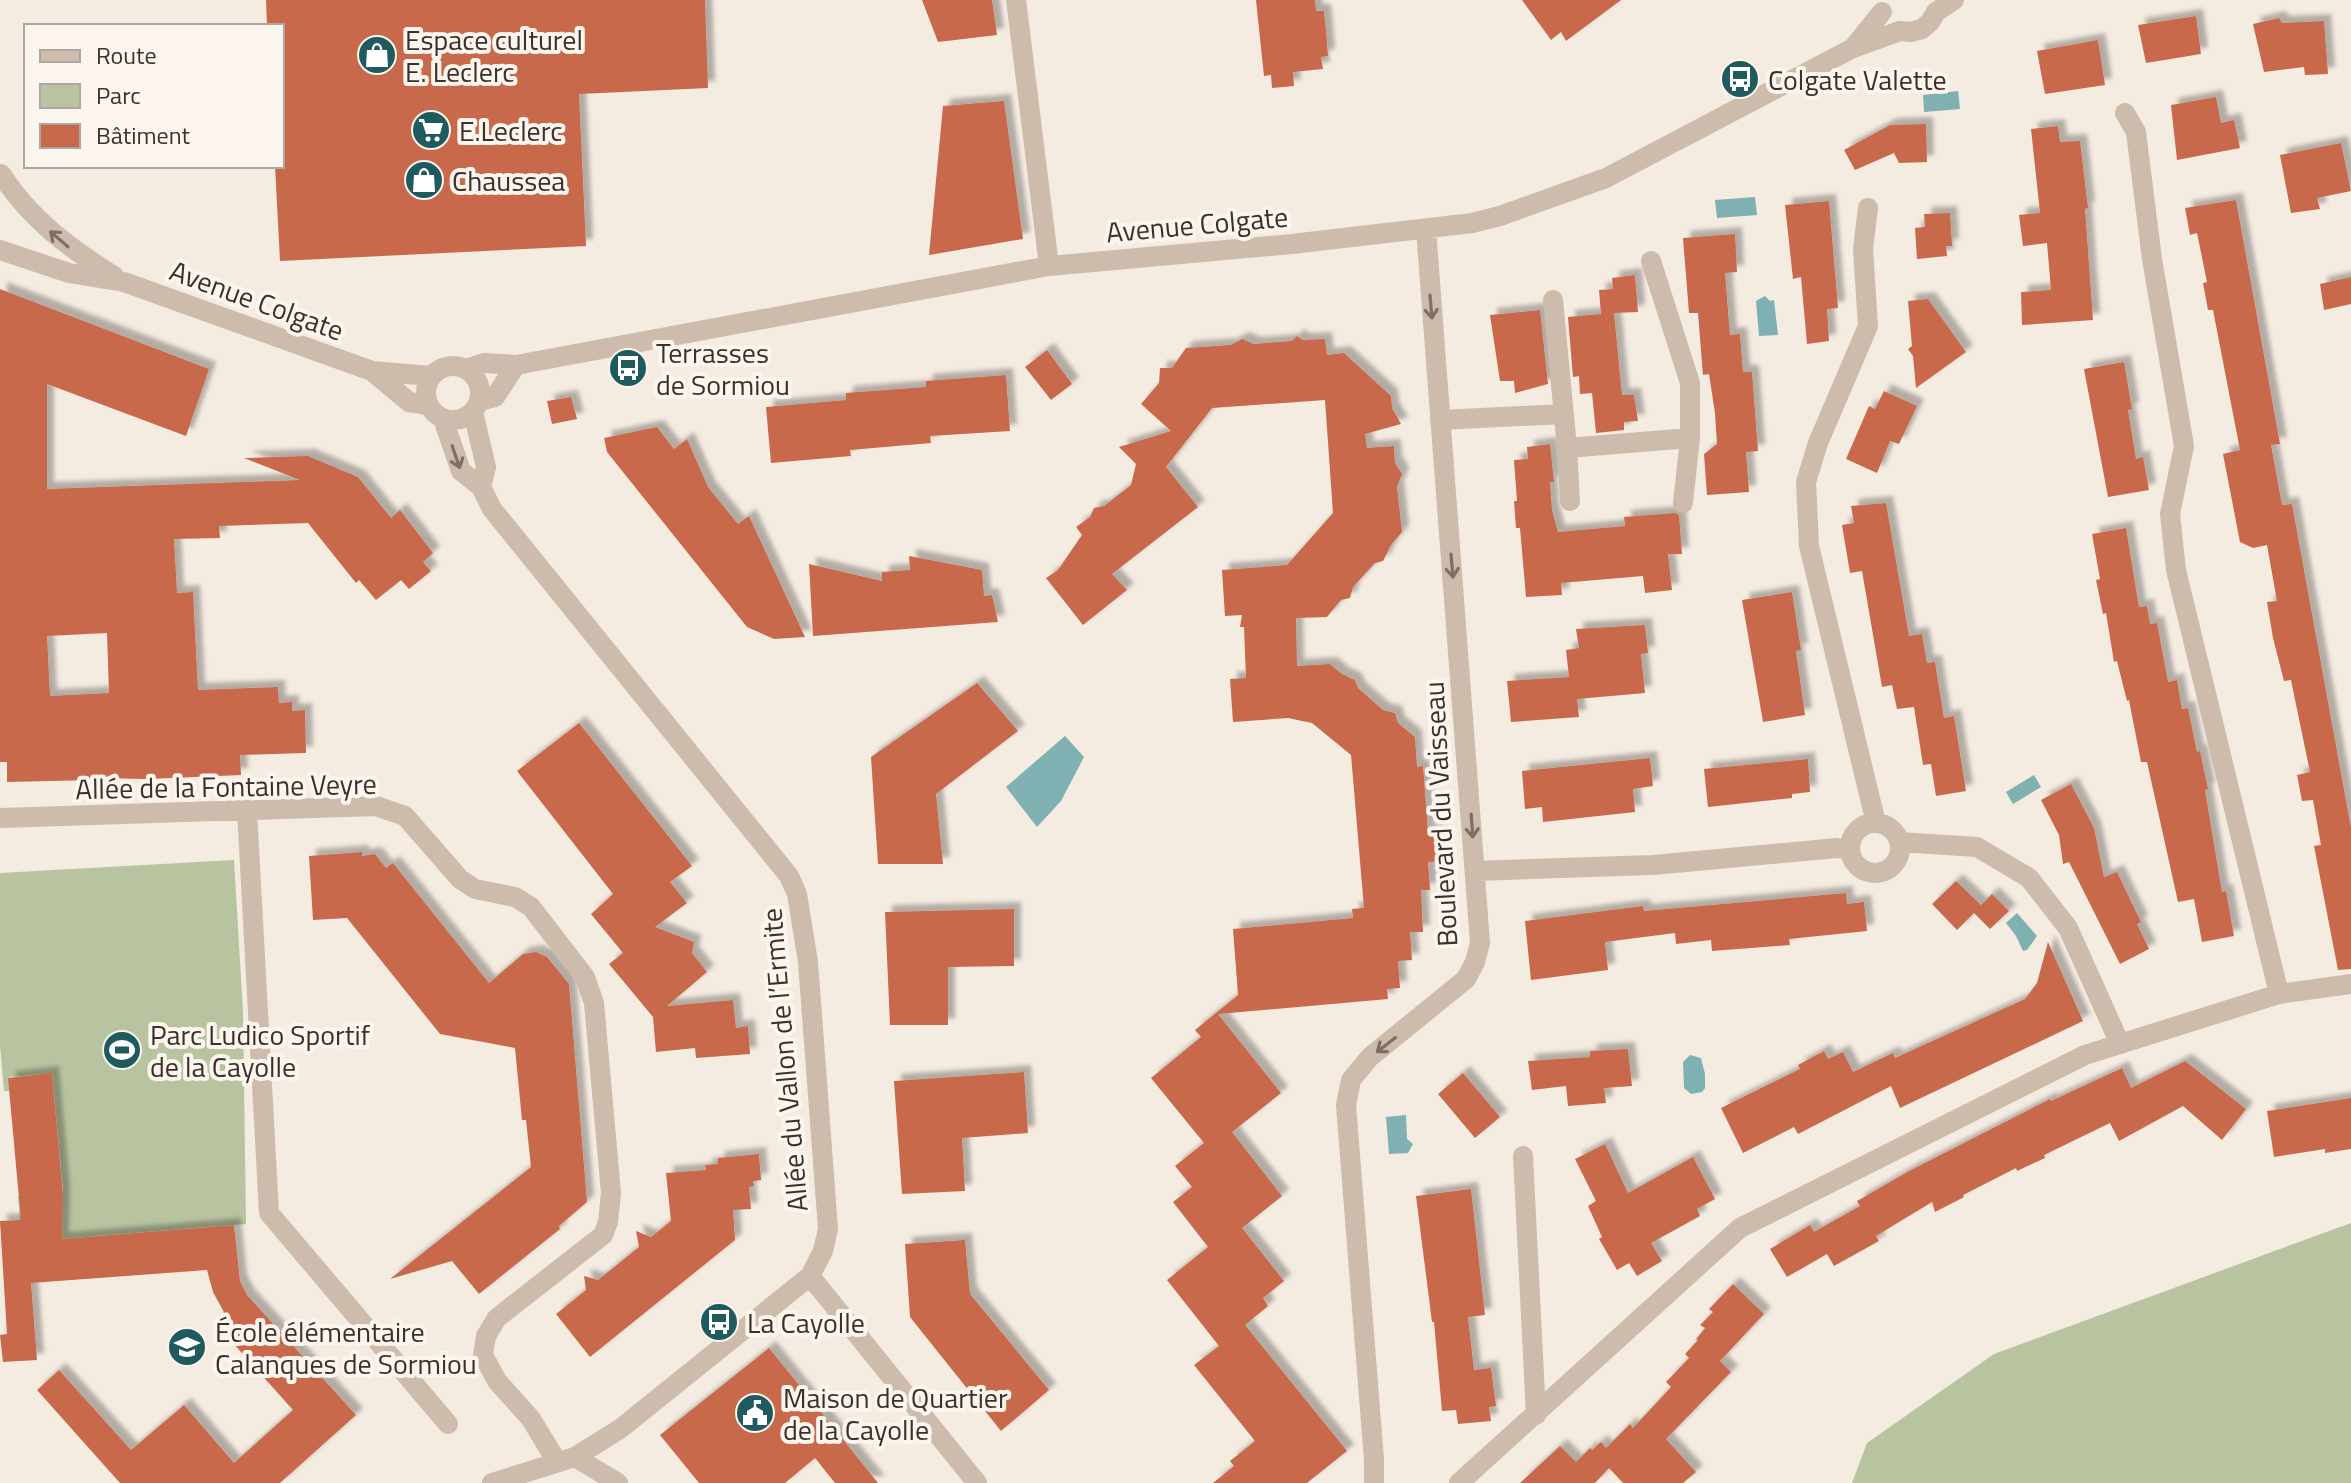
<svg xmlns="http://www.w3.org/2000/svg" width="2351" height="1483" font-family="'Titillium Web',sans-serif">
  <defs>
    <filter id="shadow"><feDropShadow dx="7" dy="-7" stdDeviation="2" flood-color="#0004"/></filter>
  </defs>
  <rect width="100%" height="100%" fill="#f4ebe1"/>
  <!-- green -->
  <path fill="#b8c4a0" d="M234,860L243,1012L246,1224L62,1239V1235L20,1221L18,1196L63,1191L52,1074L9,1077V1091H4L0,1045V873Z
    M2351,1223V1483H1852L1867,1443L1994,1354Z"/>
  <!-- water -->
  <path fill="#7fb0b2" d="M1958,91L1960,109L1924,112L1923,95Z
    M1755,197L1757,215L1717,218L1715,200Z
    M1765,296L1770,301L1774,300L1778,335L1759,336L1756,301Z
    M1065,736L1084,757L1061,801L1037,827L1006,787Z
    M2034,775L2041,787L2013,804L2006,792Z
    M2017,913L2037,936L2027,950L2023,951L2016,936L2006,923Z
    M1690,1055L1701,1058L1705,1074V1088L1702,1092L1691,1094L1684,1088L1683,1062Z
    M1406,1115L1407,1139L1413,1144L1408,1153L1389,1154L1386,1117Z"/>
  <!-- building -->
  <path fill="#c8694b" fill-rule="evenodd" filter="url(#shadow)" d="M266,0H705L708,88L579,94L586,246L280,261L275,166H282V26H267Z
    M922,0H992L997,35L938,42Z
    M1256,0H1315L1316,11H1324L1326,31L1328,56L1321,57L1323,69L1293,72L1294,86L1272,88L1271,75L1264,76Z
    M1522,0H1621L1566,41L1561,32L1551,40Z
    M2196,16L2201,54L2146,63L2138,25Z
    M2279,18L2282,23L2324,21L2328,74L2305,75L2304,67L2264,72L2253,24Z
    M2098,40L2105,85L2045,94L2037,51Z
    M2216,97L2221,123L2234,120L2240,148L2177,160L2171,105Z
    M1004,101L1023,239L929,255L943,106Z
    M1926,124L1927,162L1899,163L1894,153L1855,170L1844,150L1890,125Z
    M2058,126L2060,142L2080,141L2088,208L2085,209L2093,320L2022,325L2021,292L2051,290L2047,243L2023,246L2019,215L2040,213L2031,129Z
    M2341,143L2351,191L2317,198L2320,209L2291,213L2280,155Z
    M2236,200L2280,444L2271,445L2282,505L2292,504L2351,828V969L2338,970L2314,846L2321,845L2313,800L2302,801L2297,775L2310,772L2291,680L2284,681L2273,638L2267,602L2277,601L2267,545L2253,548L2240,542L2223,454L2240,450L2213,310H2208L2203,283L2207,282L2197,233L2190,235L2185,208Z
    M1829,201L1838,308L1827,309L1829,341L1807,344L1801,277L1793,279L1785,205Z
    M1950,213L1952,246H1946L1947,256L1917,259L1915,228L1925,227L1924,214Z
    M1735,234L1737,272L1725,273L1730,335L1740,334L1743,372H1752L1758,451L1746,452L1749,492L1707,495L1704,454L1717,444L1715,413L1709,374L1703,375L1698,313H1689L1683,238Z
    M1635,275L1638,312L1614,313L1622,395H1634L1638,421L1624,422V430L1596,433L1592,393L1580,394L1579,376L1573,377L1568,317L1601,314L1599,290L1613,289L1612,278Z
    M2351,277V304L2324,310L2320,284Z
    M0,289L209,369L186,436L47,384V489L300,480L244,458L308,456L358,477L391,518L400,510L433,553L423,562L431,571L409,589L401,580L376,600L359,580L356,583L308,523L219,526L220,538L174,539L177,593L193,592L198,690L278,687L279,703L292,702V711L305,710L306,753L240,755L241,775L147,779L95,778V780L7,782V762H0ZM107,633L109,693L50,696L47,636Z
    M1928,299L1966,352L1916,388L1913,356L1908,349L1912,346L1908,301Z
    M1540,310L1548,384L1515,393L1514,381H1500L1490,315Z
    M1297,336L1303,340L1325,339L1327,355L1344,353L1391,396L1392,408L1401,424L1365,434L1367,448L1394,446L1395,463L1402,474L1397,487L1402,532L1391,545L1383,561L1375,563L1353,587L1350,598L1341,600L1327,617L1296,618L1297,666L1330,664L1342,674L1355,680L1358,688L1383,710L1395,713L1398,723L1415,737L1417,767L1423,766L1428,833L1438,832L1441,861L1428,862L1430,890H1421L1423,932H1410L1412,960L1398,961L1400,988L1387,989L1388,999L1218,1014L1281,1093L1232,1132L1282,1196L1242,1228L1284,1281L1263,1298L1268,1306L1245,1325L1347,1451L1307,1483H1213L1234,1466L1230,1461L1255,1441L1194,1365L1219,1346L1167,1280L1208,1247L1173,1202L1192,1187L1175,1166L1204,1143L1151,1078L1201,1037L1195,1030L1238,995L1233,929L1353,918L1352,909L1364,908L1351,755L1312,723L1288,718L1233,722L1230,679L1246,678L1244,627H1240L1242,615L1225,616L1222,570L1287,565L1333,513L1325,400L1212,408L1166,467L1198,507L1112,574L1127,590L1083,625L1046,578L1058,570L1082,535L1076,527L1090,517L1094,508L1104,506L1131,485L1136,464L1119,447L1171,431L1141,404L1159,383L1160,368H1172L1186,348L1231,345L1242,339L1254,344L1292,341Z
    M1047,350L1072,384L1051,400L1025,367Z
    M2124,362L2132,409L2128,410L2136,459L2143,457L2149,490L2108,497L2084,369Z
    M1006,375L1010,431L930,436L931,443L850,450L851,456L771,463L766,407L846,400V393L926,387V381Z
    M1884,391L1917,406L1899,444L1890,441L1877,473L1846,459L1869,406L1875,409Z
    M571,397L577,419L552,424L547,401Z
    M657,427L674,449L687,439L708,487L738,524L749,516L805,637L774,639L747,627L607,452L604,438Z
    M1550,444L1554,482H1550L1552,510L1558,532L1625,526L1624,517L1675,513L1679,515L1682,554H1668L1672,590L1645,593L1643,576L1561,583L1562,595L1526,597L1520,528H1516L1514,501H1517L1514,460L1528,459L1527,447Z
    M1886,503L1909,636L1922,634L1927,663L1935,662L1944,718L1954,716L1966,791L1936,796L1931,764L1923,765L1914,707L1897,709L1892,685L1882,687L1862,571L1850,573L1842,525L1854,523L1851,506Z
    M2126,528L2139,607L2147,606L2150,624L2157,623L2168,682L2177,680L2182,709L2188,708L2197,752L2200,751L2208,789L2205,790L2222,892L2226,891L2234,936L2202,942L2194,899L2178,902L2147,762H2141L2129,700L2127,701L2117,661L2114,662L2106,613L2103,614L2096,580L2100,579L2092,534Z
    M909,556L982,570L984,596L992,595L998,622L813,636L809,564L882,581V572L910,570Z
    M1792,592L1801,650L1796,651L1805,715L1763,722L1742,600Z
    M1645,625L1648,653L1641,654L1645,693L1577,699L1579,717L1511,722L1507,681L1569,677L1566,650L1579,648L1576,629Z
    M977,683L1018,731L936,794L943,864H878L871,757Z
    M579,723L692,866L670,882L687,903L655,927L694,942L692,953L707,972L667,1006L733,1000L736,1028L748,1026L750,1054L696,1058L695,1048L656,1052L653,1017L609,964L623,953L591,914L613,894L517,771Z
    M1650,758L1653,786L1633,789L1635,812L1543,822L1542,807L1525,809L1522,771Z
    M1808,759L1810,792L1792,794V798L1708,807L1704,769Z
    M2071,784L2094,828L2104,877L2117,872L2141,922L2137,924L2149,949L2120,964L2069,862L2063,864L2059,835L2041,800Z
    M362,852V856L375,854L386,868L393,863L489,983L523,954L536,952L547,957L569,984L587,1202L559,1226L560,1229L479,1294L452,1261L390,1279L531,1167L526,1120H522L515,1048L440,1034L347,918L313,920L309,856Z
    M1956,881L1981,905L1992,894L2009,911L1990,929L1974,913L1957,930L1932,904Z
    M1846,893L1847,904L1864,902L1867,931L1789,939L1790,945L1712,951L1711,940L1676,944L1675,933L1605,942L1608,970L1531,980L1525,921L1643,906L1644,911Z
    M1014,909V966L948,967V1025H890L885,912Z
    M2048,942L2083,1021L1900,1108L1891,1086L1798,1134L1794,1127L1743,1153L1721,1108L1800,1069L1798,1065L1824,1051L1828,1059L1843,1052L1853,1072L1893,1053L1895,1058L2025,999L2037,983Z
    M1628,1049L1632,1086L1604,1088L1606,1103L1568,1106L1566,1086L1532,1090L1528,1061L1590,1057V1051Z
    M2185,1061L2246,1109L2222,1140L2183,1106L2119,1141L2110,1123L2044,1155L2045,1158L2017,1171L2016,1168L1963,1195L1964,1197L1935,1212L1932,1202L1876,1236L1879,1241L1834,1266L1827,1254L1787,1277L1770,1249L1810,1225L1814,1232L1860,1206L1857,1201L1911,1170L2050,1099L2051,1101L2122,1068L2131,1088Z
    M1024,1072L1028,1133L962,1138L965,1191L902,1194L894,1081Z
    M52,1073L63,1195L62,1239L234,1225L240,1281L247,1295L356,1415L280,1483H120L37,1390L59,1370L131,1450L184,1405L234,1463L293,1410L215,1323L225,1314L213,1292L207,1270L31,1283L37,1360L3,1362L0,1335L7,1334L0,1221L21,1220L8,1078Z
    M1463,1073L1500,1117L1475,1138L1438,1094Z
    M2351,1098V1149L2325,1153V1149L2274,1157L2267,1111Z
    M1605,1144L1628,1193L1693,1157L1715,1199L1697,1209L1700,1216L1651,1243L1662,1261L1637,1276L1629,1263L1617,1270L1599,1239L1602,1237L1588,1206L1596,1201L1575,1159Z
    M759,1154L761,1180L753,1181L754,1186L749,1187L751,1209L733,1210L735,1240L590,1357L556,1314L586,1290L584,1276L598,1280L639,1247L636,1231L651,1237L671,1221L666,1173L706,1170L705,1165L718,1164V1158Z
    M1471,1189L1485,1315L1468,1317L1474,1370L1491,1368L1496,1406L1489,1407L1491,1421L1458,1424L1456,1410L1442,1411L1434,1322H1432L1416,1196Z
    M965,1240L970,1294L1049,1390L1001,1431L910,1317L905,1244Z
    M1733,1284L1764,1314L1720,1361L1731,1372L1666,1439L1696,1472L1683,1483H1623L1609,1468L1595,1483H1520L1560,1446L1576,1462L1590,1448L1592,1450L1601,1442L1606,1448L1630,1424L1633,1428L1671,1387L1666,1382L1689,1358L1685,1354L1698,1340L1696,1339L1705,1328L1700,1325L1713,1312L1709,1309Z
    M769,1348L803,1390L878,1483H835L815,1458L785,1483H699L660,1435Z"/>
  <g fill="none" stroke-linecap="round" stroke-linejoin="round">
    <!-- minor -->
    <path stroke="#cdbbac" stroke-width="20" d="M1016,0L1049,266
      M1853,48L1882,12
      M2125,113L2136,132L2152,259L2184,446L2170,514L2176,570L2279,994
      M1,174C30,219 69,248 114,276
      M1868,208L1863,249L1868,326L1818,443L1806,482L1809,546L1876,823
      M0,250L69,273L124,282L372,371L431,376
      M1651,261L1690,383V438L1683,503
      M1553,300L1567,448L1570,501
      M426 393a27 27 0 1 1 54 0a27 27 0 1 1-54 0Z
      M467,369L484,363L516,365L1049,266L1292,244L1472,223L1500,216L1606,178L1853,48L1900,31L1911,32L1922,29L1930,22L1936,12L1954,0
      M372,371L409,402L428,405
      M479,401L495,397L516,365
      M473,412L486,467L481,487
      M443,419L461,471L481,487L492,509L789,876L797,894L808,962L828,1229L823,1251L810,1276L620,1429L575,1457L492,1483
      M1440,420L1563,414
      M1567,448L1690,438
      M247,811L269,1213L448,1424
      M0,818L376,806L405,816L460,879L475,889L515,897L531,907L585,977L594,1003L611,1193L608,1222L603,1235L497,1318L486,1336L483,1355L497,1381L531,1419L557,1462
      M1850 848a25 25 0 1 1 50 0a25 25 0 1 1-50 0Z
      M1900,842L1977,847L2029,878L2068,928L2120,1044
      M1475,871L1653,865L1837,848L1849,850
      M1523,1156L1536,1415
      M810,1276L977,1483
      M575,1457L618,1483
      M1374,1483V1460L1346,1105L1351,1080L1370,1057L1466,979L1475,962L1480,943L1426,229
      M1459,1483L1740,1228L2085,1055L2279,994L2351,984"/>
  </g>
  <!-- one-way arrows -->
  <defs><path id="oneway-shaft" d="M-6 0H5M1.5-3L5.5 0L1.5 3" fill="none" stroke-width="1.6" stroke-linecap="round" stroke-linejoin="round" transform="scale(2)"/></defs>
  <g stroke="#7d6f65">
    <use href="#oneway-shaft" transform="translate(59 239) rotate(-139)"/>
    <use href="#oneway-shaft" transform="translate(1431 307) rotate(85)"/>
    <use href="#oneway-shaft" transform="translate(456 457) rotate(71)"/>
    <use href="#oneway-shaft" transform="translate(1452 566) rotate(85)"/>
    <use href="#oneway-shaft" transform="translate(1472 826) rotate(86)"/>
    <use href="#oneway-shaft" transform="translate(1386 1045) rotate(142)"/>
  </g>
  <!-- icons -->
  <defs>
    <symbol id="shop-disc" viewBox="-11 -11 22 22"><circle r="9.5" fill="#1f5a5e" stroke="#fbf5ee"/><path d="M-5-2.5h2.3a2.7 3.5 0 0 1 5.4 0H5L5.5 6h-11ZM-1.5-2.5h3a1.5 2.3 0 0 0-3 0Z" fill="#fff"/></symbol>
    <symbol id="bus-disc" viewBox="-11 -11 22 22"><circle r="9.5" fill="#1f5a5e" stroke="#fbf5ee"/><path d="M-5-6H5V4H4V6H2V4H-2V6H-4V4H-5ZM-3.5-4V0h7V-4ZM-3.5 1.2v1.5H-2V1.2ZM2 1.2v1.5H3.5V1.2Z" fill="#fff"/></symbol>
    <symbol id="supermarket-disc" viewBox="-11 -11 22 22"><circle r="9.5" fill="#1f5a5e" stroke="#fbf5ee"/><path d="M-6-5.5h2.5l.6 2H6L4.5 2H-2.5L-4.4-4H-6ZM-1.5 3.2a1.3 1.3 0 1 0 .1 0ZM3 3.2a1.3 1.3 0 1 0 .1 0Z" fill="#fff"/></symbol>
    <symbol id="stadium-disc" viewBox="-11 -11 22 22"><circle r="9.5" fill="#1f5a5e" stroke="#fbf5ee"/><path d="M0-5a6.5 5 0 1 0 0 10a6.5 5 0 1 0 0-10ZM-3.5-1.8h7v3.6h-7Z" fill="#fff"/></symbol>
    <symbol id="school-disc" viewBox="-11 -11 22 22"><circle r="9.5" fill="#1f5a5e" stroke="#fbf5ee"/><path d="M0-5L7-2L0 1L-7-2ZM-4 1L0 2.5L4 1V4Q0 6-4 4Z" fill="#fff"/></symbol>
    <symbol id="civic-disc" viewBox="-11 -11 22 22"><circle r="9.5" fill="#1f5a5e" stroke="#fbf5ee"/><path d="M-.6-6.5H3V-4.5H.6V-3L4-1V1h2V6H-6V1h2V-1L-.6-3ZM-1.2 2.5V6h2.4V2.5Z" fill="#fff"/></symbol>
  </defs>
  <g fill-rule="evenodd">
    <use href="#shop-disc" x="355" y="33" width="44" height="44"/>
    <use href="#bus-disc" x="1718" y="57" width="44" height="44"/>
    <use href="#supermarket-disc" x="409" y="108" width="44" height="44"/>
    <use href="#shop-disc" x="402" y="158" width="44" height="44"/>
    <use href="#bus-disc" x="606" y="346" width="44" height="44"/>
    <use href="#stadium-disc" x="100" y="1028" width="44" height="44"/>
    <use href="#bus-disc" x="697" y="1300" width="44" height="44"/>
    <use href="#school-disc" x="165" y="1325" width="44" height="44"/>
    <use href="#civic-disc" x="733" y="1391" width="44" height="44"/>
  </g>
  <g text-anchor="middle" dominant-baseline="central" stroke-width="8" stroke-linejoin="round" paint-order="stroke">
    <!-- poi labels -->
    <g font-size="28" fill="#3b302b" stroke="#fbf5ee" text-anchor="start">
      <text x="405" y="39">Espace culturel<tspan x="405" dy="32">E. Leclerc</tspan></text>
      <text x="1768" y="79">Colgate Valette</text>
      <text x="459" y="130">E.Leclerc</text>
      <text x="452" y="180">Chaussea</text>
      <text x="656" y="352">Terrasses<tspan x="656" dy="32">de Sormiou</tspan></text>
      <text x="150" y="1034">Parc Ludico Sportif<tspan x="150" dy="32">de la Cayolle</tspan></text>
      <text x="747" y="1322">La Cayolle</text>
      <text x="215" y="1331">École élémentaire<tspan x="215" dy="32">Calanques de Sormiou</tspan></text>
      <text x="783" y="1397">Maison de Quartier<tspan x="783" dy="32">de la Cayolle</tspan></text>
    </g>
    <!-- street labels -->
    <g font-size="28" fill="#3b302b" stroke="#fbf5ee">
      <text transform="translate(1197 224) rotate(-5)">Avenue Colgate</text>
      <text transform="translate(257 300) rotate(20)">Avenue Colgate</text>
      <text transform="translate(226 786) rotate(-1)">Allée de la Fontaine Veyre</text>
      <text transform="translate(1440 814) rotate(-93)">Boulevard du Vaisseau</text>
      <text transform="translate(784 1060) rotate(-95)">Allée du Vallon de l’Ermite</text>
    </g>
  </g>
  <!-- legend -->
  <rect x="24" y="24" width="260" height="144" fill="#fbf5ee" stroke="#aea6a0" stroke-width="2"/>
  <rect x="40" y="50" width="40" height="12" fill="#cdbbac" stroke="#aea6a0" stroke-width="2"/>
  <text x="96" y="64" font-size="24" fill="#3b302b">Route</text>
  <rect x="40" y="84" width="40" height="24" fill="#b8c4a0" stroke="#aea6a0" stroke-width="2"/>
  <text x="96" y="104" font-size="24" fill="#3b302b">Parc</text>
  <rect x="40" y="124" width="40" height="24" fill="#c8694b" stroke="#aea6a0" stroke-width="2"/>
  <text x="96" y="144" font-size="24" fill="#3b302b">Bâtiment</text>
</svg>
